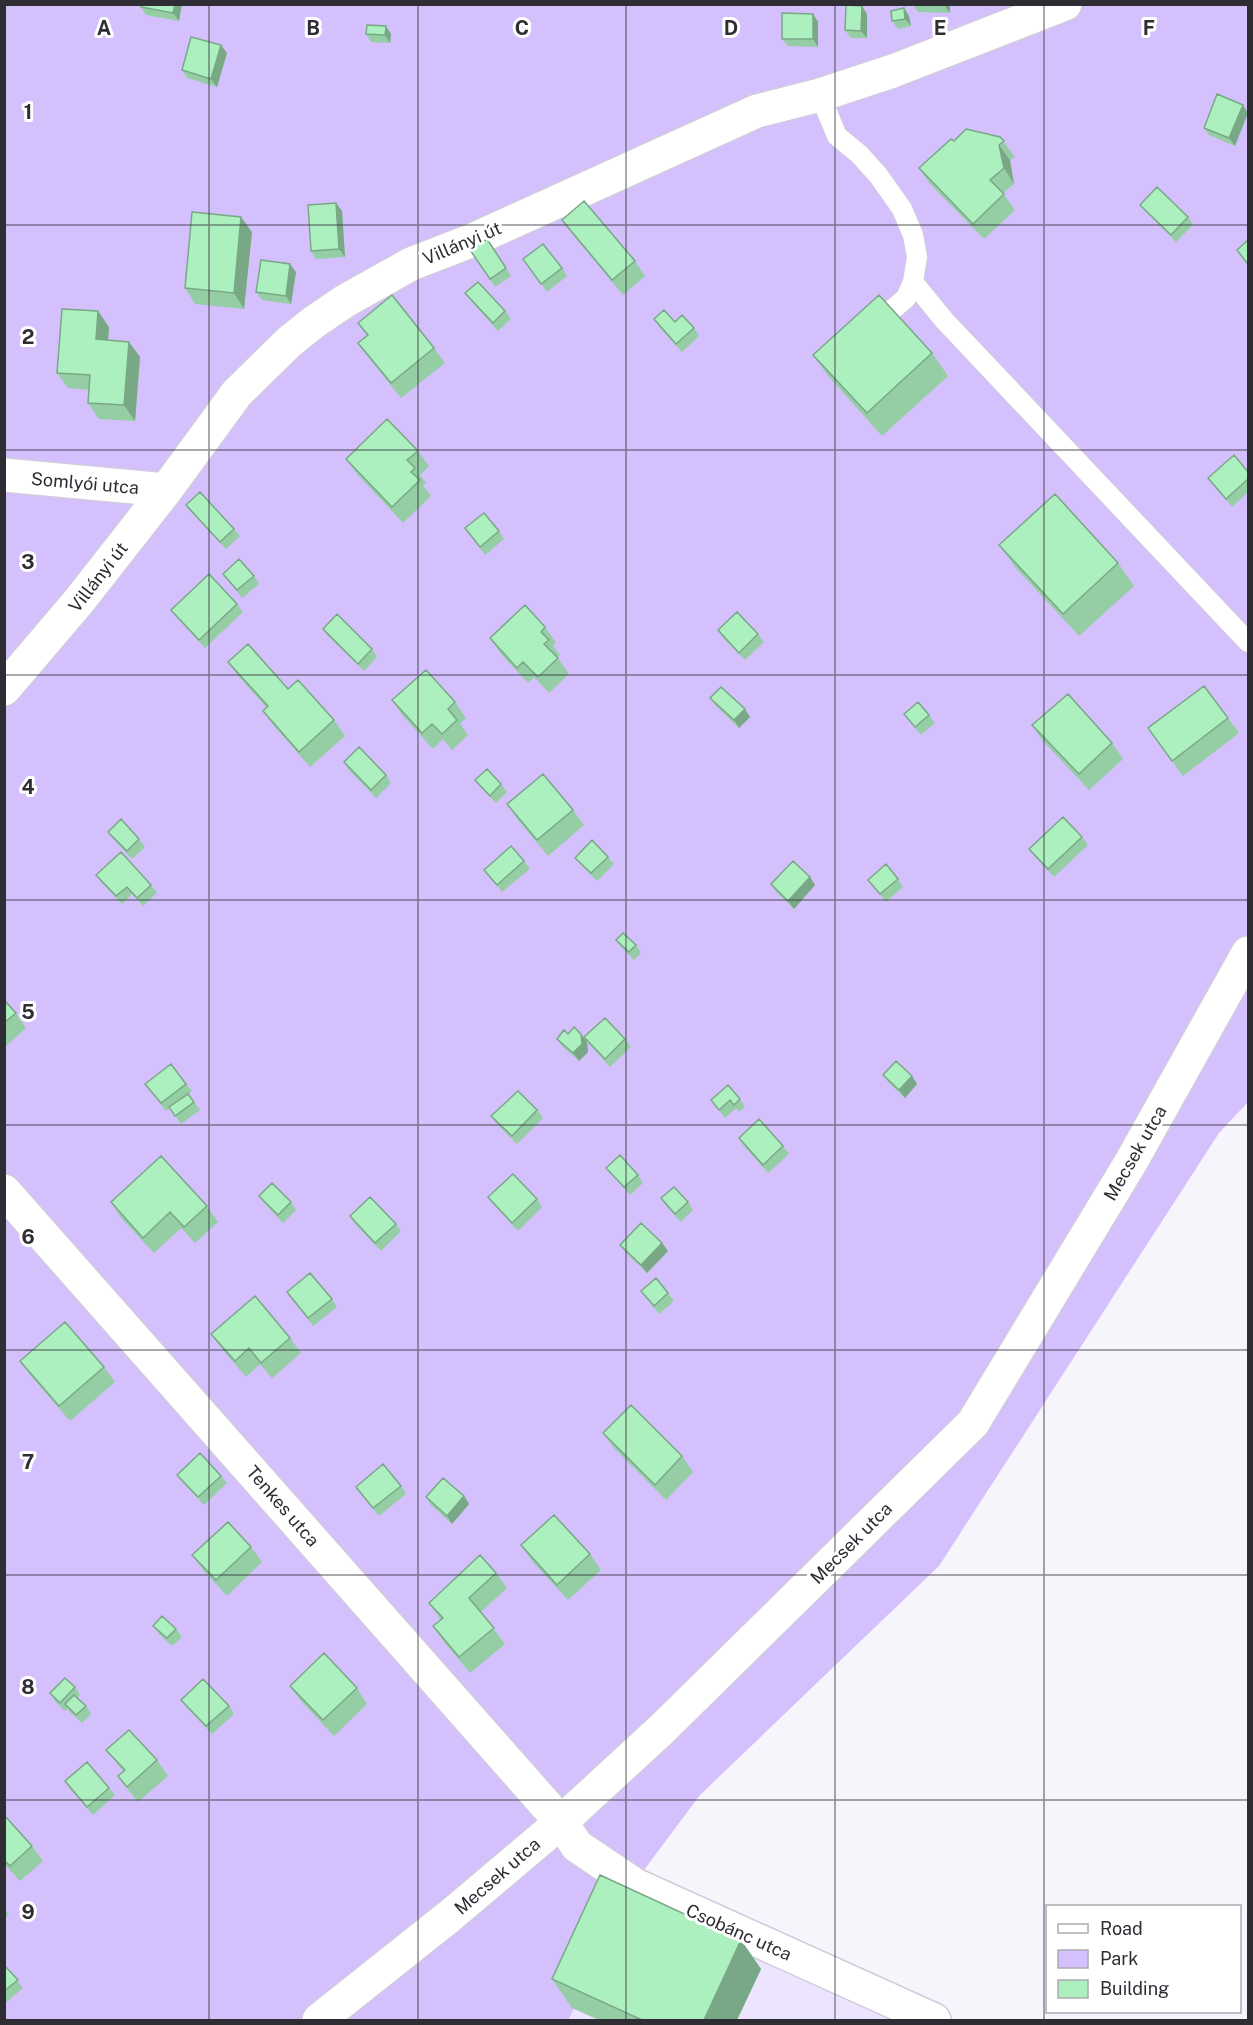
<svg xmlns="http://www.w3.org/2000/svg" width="1253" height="2025" font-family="'Public Sans',sans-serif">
  <rect width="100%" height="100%" fill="#f7f5fc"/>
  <!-- built -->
  <path fill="#ede5ff" d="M626,1894L915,2020L569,2019Z"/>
  <!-- green -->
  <path fill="#d4c0fc" d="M5,5H1248V1102L1219,1133L939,1566L700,1795L626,1894L569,2019L572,2020H5Z"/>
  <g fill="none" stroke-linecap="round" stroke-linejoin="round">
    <defs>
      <path id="service" d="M820,95L837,136L859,154L878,175L902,209L913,235L917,257L913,282L906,298L873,326
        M913,282L944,320L1248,642"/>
      <path id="minor" d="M4,475L166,490
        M4,689L79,601L166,490L237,393L289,342L314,322L345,301L411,264L468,242L757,111L820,95L893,71L1065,4
        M4,1191L561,1822L577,1846L635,1885L934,2020
        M319,2020L451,1915L561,1822L662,1729L973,1423L1131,1162L1248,953"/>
    </defs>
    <!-- service casing -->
    <use href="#service" stroke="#d1cbdd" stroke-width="22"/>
    <!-- minor casing -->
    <use href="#minor" stroke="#d1cbdd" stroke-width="36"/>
    <!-- service -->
    <use href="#service" stroke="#fff" stroke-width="20"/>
    <!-- minor -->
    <use href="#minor" stroke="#fff" stroke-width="33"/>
  </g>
  <!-- wall -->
  <path fill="#95cea5" d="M141,4H182L179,21L146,15L141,7Z
    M913,4H950V13L918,12Z
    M862,6L867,14V38H851L845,30Z
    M904,8L909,16L911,26L898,29L892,21Z
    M813,14L818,22V47L788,46L782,39Z
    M366,34H391L390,43L371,42Z
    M227,53L217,87L187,78L182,70Z
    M1217,94L1235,146L1209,135L1204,128Z
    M1000,137L1015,157L1010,160L1014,184L1003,193L1015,210L984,239L930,184L919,168L954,141Z
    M336,203L342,211L345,257L316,259L311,251Z
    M1140,205L1188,217L1193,225L1176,242L1146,212Z
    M562,220L635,261L645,276L623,295L573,235Z
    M252,232L244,309L195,304L185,288Z
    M492,247L511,276L495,287L470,250Z
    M523,259L562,268L567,276L547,292Z
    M296,272L291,304L262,300L256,292Z
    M465,293L505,311L511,319L498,331L471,301Z
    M654,319L694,328L699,336L682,352L659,327Z
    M358,323L434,348L445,363L401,398L369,358L358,343L367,335Z
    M109,327L108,340L129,342L140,357L135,421L99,419L88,403L89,390L68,388L57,373Z
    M932,353L948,376L882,436L829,377L813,355Z
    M418,451L429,466L420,475L426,483L423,486L431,496L403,523L357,474L346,459Z
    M1248,472V492L1232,507L1208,478Z
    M186,505L234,529L240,536L226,549L192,513Z
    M465,528L499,531L504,539L485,555Z
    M999,545L1118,563L1134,586L1079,636L1015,567Z
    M223,574L254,576L259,584L242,598Z
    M237,604L243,612L205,648L177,618L171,610Z
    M545,627L556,643L553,646L560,655L557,657L569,674L549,693L534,677L528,683L501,654L490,638Z
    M323,629L372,649L377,657L364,671L328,636Z
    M718,630L758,634L764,642L745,660L723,638Z
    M228,662L288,689L334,720L345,736L310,767L274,726L263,711L267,708L239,677Z
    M710,698L750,717L739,728L716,706Z
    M392,700L455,702L466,718L460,724L468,735L452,750L443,739L433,749L403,716Z
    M904,714L929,715L935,723L921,735Z
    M1228,718L1239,733L1183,776L1148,728Z
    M1032,725L1112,743L1123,759L1089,790L1043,741Z
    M344,762L386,775L391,783L376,798L349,770Z
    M475,780L501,784L507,792L496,803L481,788Z
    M507,804L573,810L584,825L548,856L518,820Z
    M108,832L139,839L145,847L132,859L113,839Z
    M1082,837L1088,845L1054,877L1035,857L1029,849Z
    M608,857L614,864L597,881L581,865L575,858Z
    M524,861L530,869L502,892L484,870Z
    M96,875L151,885L157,893L143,906L132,894L122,904L102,883Z
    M810,877L815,885L794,909L776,892L771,884Z
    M898,879L903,887L886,902L868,880Z
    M616,940L636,945L641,953L634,960L622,948Z
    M4,1000L16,1013L26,1028L4,1048Z
    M568,1034L587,1042L588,1052L579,1061L563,1047L557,1039Z
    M584,1037L625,1039L631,1047L610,1067L590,1045Z
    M883,1075L917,1084L905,1098L889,1083Z
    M145,1084H186L192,1091L188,1094L200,1110L181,1124L170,1108L166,1111Z
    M740,1099L745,1107L739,1112L736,1108L725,1118L711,1100Z
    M537,1110L543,1118L517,1144L497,1124L491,1116Z
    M739,1138L783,1146L789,1154L768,1173L744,1146Z
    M606,1168L638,1175L643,1183L630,1195L612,1175Z
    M259,1196L291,1202L296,1210L283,1223L265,1204Z
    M488,1197L537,1199L542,1207L518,1231L494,1205Z
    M661,1198L688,1202L693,1210L681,1222L666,1206Z
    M111,1202L207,1206L218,1222L195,1243L181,1228L154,1253L121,1218Z
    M350,1216L396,1224L401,1231L381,1251L355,1224Z
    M662,1243L668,1251L647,1273L626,1253L620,1245Z
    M641,1291L668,1293L674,1301L659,1314Z
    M287,1292L332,1299L337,1307L313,1326Z
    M211,1334L290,1338L301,1353L272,1378L260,1364L246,1377L222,1349Z
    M20,1361L104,1367L115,1382L70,1421L31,1376Z
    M603,1433L682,1456L693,1472L666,1500L614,1448Z
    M177,1475L221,1476L227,1483L204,1505L183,1483Z
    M401,1486L406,1494L379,1516L356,1487Z
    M464,1496L469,1504L452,1524L431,1505L426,1497Z
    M521,1545L590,1554L601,1570L568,1600L532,1561Z
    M251,1547L262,1562L227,1596L203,1570L192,1555Z
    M496,1573L507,1588L481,1612L505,1644L470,1673L444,1642L433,1626L441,1620L429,1603Z
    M153,1626L176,1629L182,1637L172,1646L159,1634Z
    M290,1686L357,1688L367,1704L334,1736L301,1701Z
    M75,1687L80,1695L77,1698L86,1706L91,1714L82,1723L70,1712L68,1708L65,1711L55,1701L50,1693Z
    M181,1700L229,1706L234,1714L212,1734L187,1708Z
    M106,1750L157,1760L168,1776L138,1802L129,1791L118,1776L123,1771Z
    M65,1781L109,1788L115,1795L93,1815L70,1789Z
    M4,1815L32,1846L43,1861L20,1881L4,1864Z
    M4,1908L9,1915L4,1919Z
    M741,1940L761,1969L737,2020H599L572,2008L552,1979Z
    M4,1965L23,1988L4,2004Z"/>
  <!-- shaded-wall -->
  <path fill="#79a886" d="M175,4H182L179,21L173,13Z
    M944,4H950V13L944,5Z
    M862,6L867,14V38L861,31Z
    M904,8L909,16L911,26L905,19Z
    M813,14L818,22V47L813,39Z
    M386,26L391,34L390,43L385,35Z
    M221,45L227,53L217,87L211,79Z
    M1243,105L1248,113L1235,146L1229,138Z
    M999,145L1010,160L1014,184L1004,168Z
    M336,203L342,211L345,257L339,249Z
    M241,217L252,232L244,309L234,293Z
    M290,264L296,272L291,304L286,296Z
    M98,311L109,327L107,355L96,339Z
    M129,342L140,357L135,421L124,405Z
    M745,709L750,717L739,728L734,720Z
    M810,877L815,885L794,909L788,901Z
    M581,1034L587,1042L588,1052L579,1061L573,1053Z
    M912,1076L917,1084L905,1098L899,1090Z
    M662,1243L668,1251L647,1273L641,1265Z
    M464,1496L469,1504L452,1524L447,1516Z
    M741,1940L761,1969L737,2020H704Z"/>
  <!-- building -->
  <path fill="#adf0c0" stroke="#79a886" stroke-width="1.5" d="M141,4H175L173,13L141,7Z
    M846,5L862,6L861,31L845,30Z
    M904,8L905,19L892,21L891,11Z
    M782,13L813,14V39H782Z
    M367,25L386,26L385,35L366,34Z
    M191,37L221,45L211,79L182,70Z
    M1217,94L1243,105L1229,138L1204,128Z
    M966,129L1000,137L1004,141L999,145L1004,168L990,180L1004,194L973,224L919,168L951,139L954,141Z
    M1157,187L1188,217L1171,235L1140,205Z
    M584,201L635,261L612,280L562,220Z
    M336,203L339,249L311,251L308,205Z
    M192,212L241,217L234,293L185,288Z
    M487,239L506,268L490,279L470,250Z
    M1248,240V261L1247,263L1237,250Z
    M543,244L562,268L541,284L523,259Z
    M261,260L290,264L286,296L256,292Z
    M478,282L505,311L493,323L465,293Z
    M392,295L434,348L391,383L358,343L368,335L358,323Z
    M879,295L932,353L867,413L813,355Z
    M62,309L98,311L96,339L129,342L124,405L88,403L90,375L57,373Z
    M664,310L675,322L682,315L694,328L676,344L654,319Z
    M387,419L418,451L407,460L415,468L411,472L420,480L392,507L346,459Z
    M1234,455L1248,472V479L1226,499L1208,478Z
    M200,492L234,529L220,542L186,505Z
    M1055,494L1118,563L1063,614L999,545Z
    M484,513L499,531L480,547L465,528Z
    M239,559L254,576L237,590L223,574Z
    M209,574L237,604L199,640L171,610Z
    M525,605L545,627L541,632L549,640L544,644L558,658L538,677L523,662L517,668L490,638Z
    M737,612L758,634L739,653L718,630Z
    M337,614L372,649L358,664L323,629Z
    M248,644L288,689L298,680L334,720L299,752L263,711L268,706L228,662Z
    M426,670L455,702L448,709L457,720L442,734L432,724L422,733L392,700Z
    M1204,686L1228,718L1172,761L1148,728Z
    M721,687L745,709L734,720L710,698Z
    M1068,694L1112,743L1079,774L1032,725Z
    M918,702L929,715L915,727L904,714Z
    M359,747L386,775L371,790L344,762Z
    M487,769L501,784L490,796L475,780Z
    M543,774L573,810L537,840L507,804Z
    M1063,817L1082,837L1048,869L1029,849Z
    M121,819L139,839L127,851L108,832Z
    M592,840L608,857L591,873L575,858Z
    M511,846L524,861L497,885L484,870Z
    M121,852L151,885L137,898L127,887L116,896L96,875Z
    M793,861L810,877L788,901L771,884Z
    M886,864L898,879L880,894L868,880Z
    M623,933L636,945L629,952L616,940Z
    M4,1000L16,1013L4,1023Z
    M605,1018L625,1039L605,1059L584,1037Z
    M574,1027L581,1034L582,1044L573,1053L557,1039L564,1030L568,1034Z
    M896,1061L912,1076L899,1090L883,1075Z
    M171,1064L186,1084L161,1103L145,1084Z
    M728,1085L740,1099L734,1105L730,1100L719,1110L711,1100Z
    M518,1091L537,1110L512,1136L491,1116Z
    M188,1094L194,1102L175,1116L169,1107Z
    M759,1119L783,1146L763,1165L739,1138Z
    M620,1155L638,1175L624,1187L606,1168Z
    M161,1156L207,1206L184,1227L170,1212L143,1238L111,1202Z
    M513,1174L537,1199L512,1223L488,1197Z
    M272,1183L291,1202L278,1215L259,1196Z
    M674,1187L688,1202L675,1214L661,1198Z
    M370,1197L396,1224L375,1243L350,1216Z
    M641,1223L662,1243L641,1265L620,1245Z
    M310,1273L332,1299L308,1318L287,1292Z
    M656,1278L668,1293L654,1306L641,1291Z
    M255,1296L290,1338L261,1363L249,1348L235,1361L211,1334Z
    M65,1322L104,1367L59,1406L20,1361Z
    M631,1405L682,1456L655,1485L603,1433Z
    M200,1453L221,1476L198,1497L177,1475Z
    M383,1464L401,1486L373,1508L356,1487Z
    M443,1478L464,1496L447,1516L426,1497Z
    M554,1515L590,1554L557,1585L521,1545Z
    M228,1522L251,1547L216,1580L192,1555Z
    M480,1555L496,1573L469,1598L494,1628L459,1657L433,1626L443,1618L429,1603Z
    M162,1616L176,1629L167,1638L153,1626Z
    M324,1653L357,1688L323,1720L290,1686Z
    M65,1678L75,1687L60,1703L50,1693Z
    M203,1679L229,1706L206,1726L181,1700Z
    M74,1695L86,1706L76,1715L65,1704Z
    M129,1730L157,1760L127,1787L118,1776L125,1770L106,1750Z
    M87,1762L109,1788L87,1807L65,1781Z
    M4,1815L32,1846L10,1866L4,1860Z
    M600,1875L741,1940L704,2020H642L552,1979Z
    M4,1965L18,1980L4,1991Z"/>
  <!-- grid -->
  <path fill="none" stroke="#2f2d34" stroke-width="1.5" stroke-opacity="0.55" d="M209,4V2020M418,4V2020M626,4V2020M835,4V2020M1044,4V2020M4,225H1248M4,450H1248M4,675H1248M4,900H1248M4,1125H1248M4,1350H1248M4,1575H1248M4,1800H1248"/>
  <g text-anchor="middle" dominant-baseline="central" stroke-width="6" stroke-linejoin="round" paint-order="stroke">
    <!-- street labels -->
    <g font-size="18" fill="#2f2d34" stroke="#fff">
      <text transform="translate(462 243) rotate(-23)">Villányi út</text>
      <text transform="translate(85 483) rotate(5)">Somlyói utca</text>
      <text transform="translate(98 577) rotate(-52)">Villányi út</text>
      <text transform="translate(1135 1153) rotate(-60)">Mecsek utca</text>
      <text transform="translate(283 1506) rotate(49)">Tenkes utca</text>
      <text transform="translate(851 1543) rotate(-45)">Mecsek utca</text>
      <text transform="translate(497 1876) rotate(-41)">Mecsek utca</text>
      <text transform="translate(739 1932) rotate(24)">Csobánc utca</text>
    </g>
  </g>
  <g font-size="20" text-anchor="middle" font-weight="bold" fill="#2f2d34" stroke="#fff" stroke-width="6" stroke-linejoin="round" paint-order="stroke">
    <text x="104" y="35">A</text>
    <text x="313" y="35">B</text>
    <text x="522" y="35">C</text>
    <text x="731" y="35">D</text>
    <text x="940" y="35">E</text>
    <text x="1149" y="35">F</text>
    <text x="28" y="119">1</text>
    <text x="28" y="344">2</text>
    <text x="28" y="569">3</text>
    <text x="28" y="794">4</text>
    <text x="28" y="1019">5</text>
    <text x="28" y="1244">6</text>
    <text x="28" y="1469">7</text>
    <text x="28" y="1694">8</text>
    <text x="28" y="1919">9</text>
  </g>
  <!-- border -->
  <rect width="1253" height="2025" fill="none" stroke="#2f2d34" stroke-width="12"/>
  <!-- legend -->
  <rect x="1046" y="1905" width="195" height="108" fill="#ffffff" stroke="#acabae" stroke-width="1.5"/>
  <rect x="1058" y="1924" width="30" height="9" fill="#ffffff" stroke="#acabae" stroke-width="1.5"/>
  <text x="1100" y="1935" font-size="18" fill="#2f2d34">Road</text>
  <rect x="1058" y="1950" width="30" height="18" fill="#d4c0fc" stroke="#acabae" stroke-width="1.5"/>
  <text x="1100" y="1965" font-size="18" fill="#2f2d34">Park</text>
  <rect x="1058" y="1980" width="30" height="18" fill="#adf0c0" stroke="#acabae" stroke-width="1.5"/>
  <text x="1100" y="1995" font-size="18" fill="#2f2d34">Building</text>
</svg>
